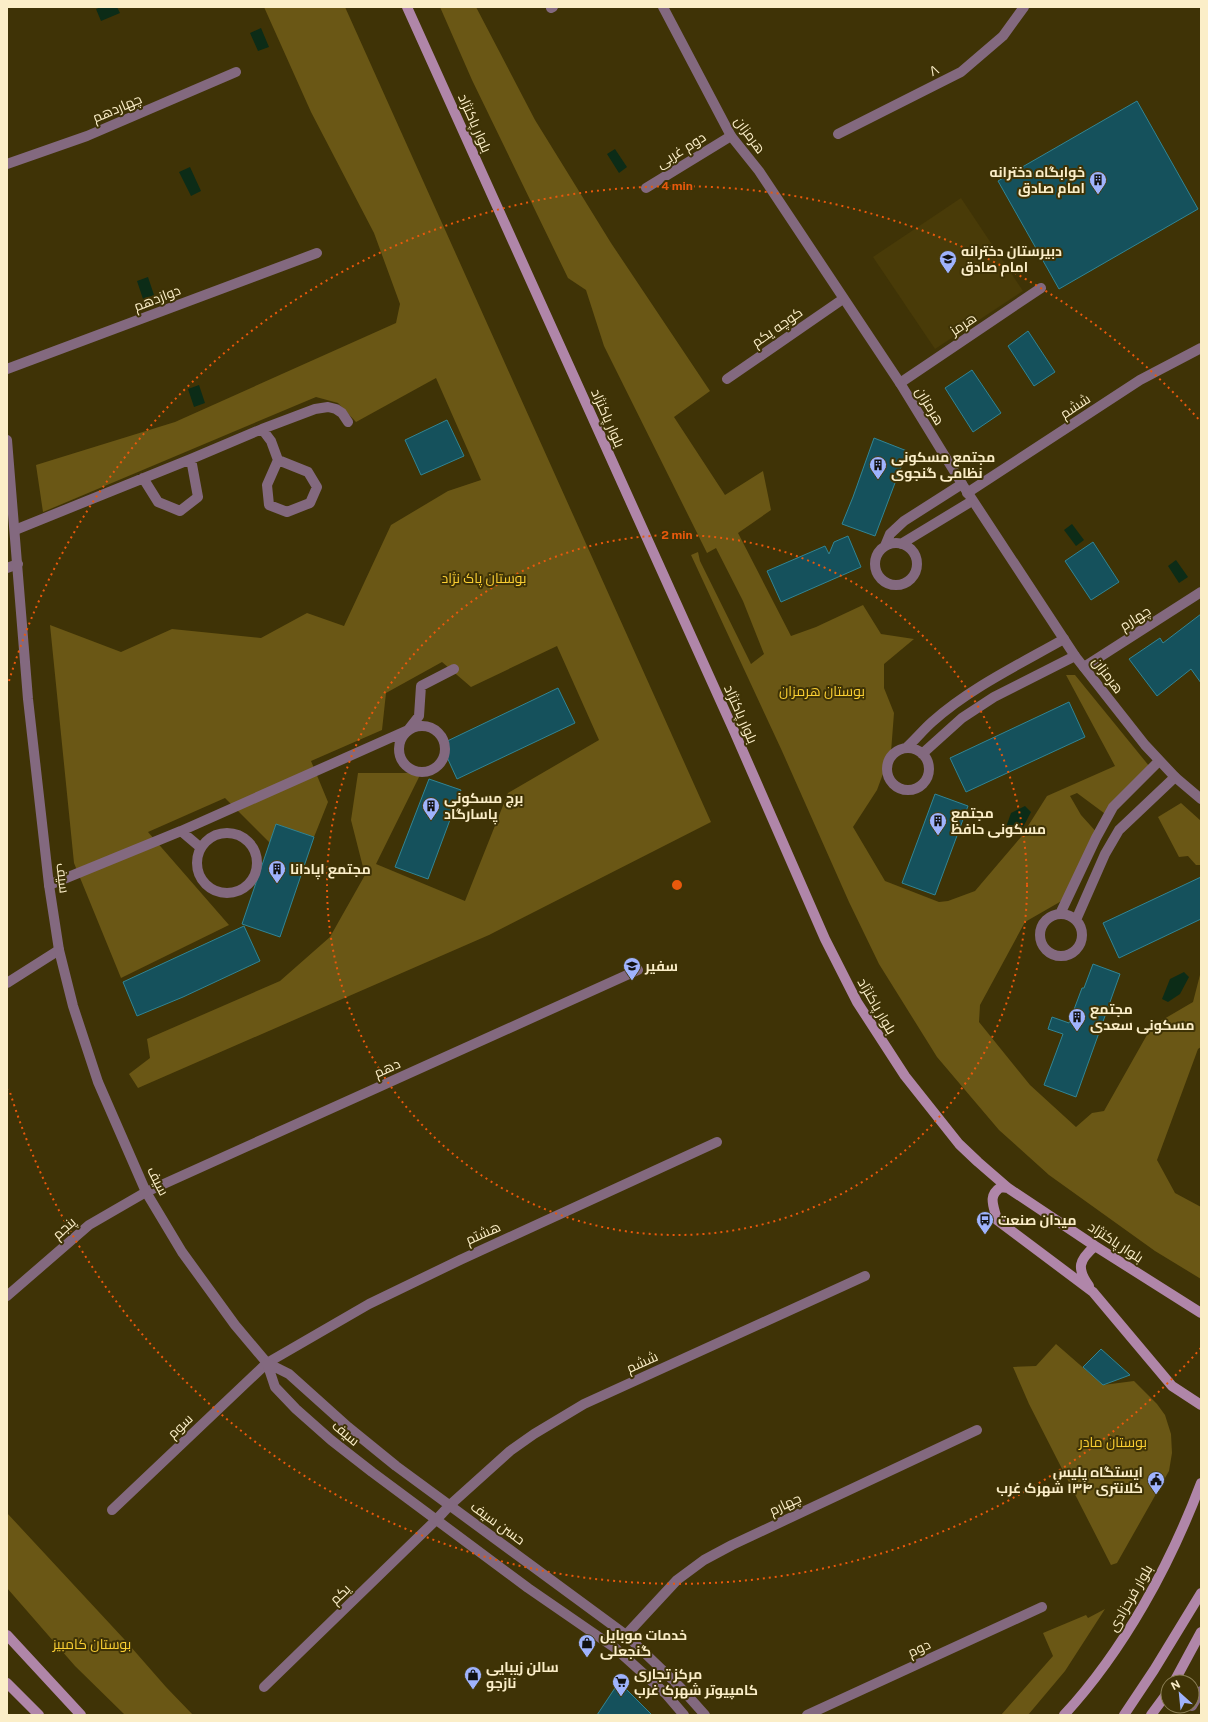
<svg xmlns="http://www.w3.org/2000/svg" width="1208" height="1722" font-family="'Public Sans',Cairo,sans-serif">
  <rect width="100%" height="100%" fill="#3f3306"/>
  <!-- built -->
  <path fill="#493b08" d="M961,198L1023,291L935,349L873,257Z"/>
  <!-- green -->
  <path fill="#6a5715" d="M264,7H345L711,822L489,935L138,1088L129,1074L150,1058L147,1039L280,981L330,937L365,875L351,820L358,773H421L376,864L465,901L508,793L599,740L557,646L471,687L442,662L386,693L382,730L311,761L328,802L314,837L276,824L270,843L225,798L148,832L229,925L121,978L74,863L50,625L121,652L172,629L261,638L307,613L344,626L391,525L448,491L481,480L436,378L356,422L338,403L316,397L43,512L36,465L175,422L396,323L400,304L374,233L311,112Z
    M440,7H476L535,120L611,243L710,391L674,417L725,495L763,471L771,510L738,533L791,636L816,627L863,605L881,634L914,639L884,664V688L894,713L891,752L877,790L853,827L885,881L939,902L948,901L975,891L1021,837L1047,796L1115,766L1066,675H1075L1154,772L1108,816L1077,793L1070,796L1081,815L1099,835L1065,899L1025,922L980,1005L979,1022L1030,1085L1076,1127L1092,1113L1104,1111L1152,1026L1193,1002L1201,971V1047L1198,1049L1157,1160L1175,1193L1201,1207V1279L1155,1251L1049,1175L999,1130L937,1057L879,964L849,902L782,751L691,555L698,552L700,561L751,664L764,654L743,601L716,548L707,553L604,346L586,290L568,278L472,80Z
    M1181,803L1201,821V865H1196L1188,856L1179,857L1158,817Z
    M1056,1344L1103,1385L1134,1381L1157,1404L1165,1415L1171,1434L1172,1453L1169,1471L1117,1563L1111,1565L1029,1404L1013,1367L1036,1366Z
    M7,1513L124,1639L166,1687L193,1715H125L75,1666L7,1588Z
    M1105,1609L1065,1671L1028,1715H1001L1053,1656L1043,1633L1086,1615L1088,1618Z"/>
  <!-- water -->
  <path fill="#0c2c17" d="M101,7H117L120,13L101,21L96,9Z
    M261,28L269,47L258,51L250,33Z
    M615,149L627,167L619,173L607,154Z
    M190,167L201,191L191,196L179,172Z
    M148,277L154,295L143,299L137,281Z
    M199,385L205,403L194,407L188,389Z
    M1072,524L1084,540L1076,546L1064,530Z
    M1176,560L1188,577L1179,583L1168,566Z
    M1025,806L1031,812L1022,829L1009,836L1004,833L1011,813Z
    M1184,972L1189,977L1180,994L1168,1002L1162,999L1170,979Z"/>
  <!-- building -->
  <path fill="#15515c" stroke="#318594" d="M1137,101L1198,209L1059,289L998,181Z
    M1028,331L1055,372L1034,386L1008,346Z
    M972,370L1001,413L973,432L945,388Z
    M447,420L464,456L421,475L405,440Z
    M874,438L907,451L875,536L842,524L853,497Z
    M848,536L861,567L781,602L767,571L825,546L829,554L834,542Z
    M1093,542L1119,582L1091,600L1065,561Z
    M1201,614V683L1191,669L1157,696L1129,659L1160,638L1163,643Z
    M558,688L575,723L457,779L441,744Z
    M1069,702L1085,737L966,792L950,758Z
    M429,779L461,790L428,879L395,867Z
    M935,794L968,806L935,895L902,883Z
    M276,824L314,837L280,937L242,924Z
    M1201,877V919L1119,958L1103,923Z
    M244,926L260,961L183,997L137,1016L123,982Z
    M1093,964L1120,974L1076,1097L1044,1085L1063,1034L1048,1029L1052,1017L1069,1023L1082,988H1084Z
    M1101,1349L1130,1375L1103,1385L1083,1367Z
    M619,1682L652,1715H597Z"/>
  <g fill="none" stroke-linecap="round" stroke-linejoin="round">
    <!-- minor -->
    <path stroke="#83697f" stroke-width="10" d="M551,8L553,7
      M838,134L961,72L1003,36L1024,7
      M7,164L87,136L236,72
      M646,188L731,136
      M7,369L317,253
      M727,379L843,299
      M900,383L1041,288
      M262,429L271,441L278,460L267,485L269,505L287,512L310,503L317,487L308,472L278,460
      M143,478L158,502L180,511L198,497L191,459
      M967,493L1140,380L1201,348
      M15,530L191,459L262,429L315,409L328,407L336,409L342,413L348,422
      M875 564a21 21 0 1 1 42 0a21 21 0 1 1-42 0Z
      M901,544L972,501
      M885,546L890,534L904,521L962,484
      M7,568L18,564
      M1084,667L1201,592
      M399 749a23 23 0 1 1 46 0a23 23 0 1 1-46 0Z
      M906,748C915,740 923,730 932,722C970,688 1020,664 1064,639
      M887 769a21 21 0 1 1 42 0a21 21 0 1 1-42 0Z
      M922,754L962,718L994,697L1075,656
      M181,831L201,848
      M197 863a30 30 0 1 1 60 0a30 30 0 1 1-60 0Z
      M49,885L181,831L408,730L419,716L421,686L454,669
      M1060,914L1096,838L1113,807L1159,761
      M1040 935a21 21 0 1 1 42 0a21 21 0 1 1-42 0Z
      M1076,920L1105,854L1119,830L1175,777
      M7,983L59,950
      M7,1296L89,1225L146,1192L638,970
      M450,1505L510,1451L534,1434L584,1404L865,1276
      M112,1510L267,1363L369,1304L460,1260L717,1142
      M626,1635L677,1580L704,1560L732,1545L977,1430
      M264,1687L436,1520
      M1192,1706L1201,1691
      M807,1715L1042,1607"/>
    <!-- tertiary -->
    <path stroke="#83697f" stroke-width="10" d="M663,7L731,136L759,171L900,383L962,484L1075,656L1145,745L1175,777L1201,799
      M7,440L28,699L49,885L59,950L73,1006L98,1082L146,1192L182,1252L235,1325L267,1363L275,1387L296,1409L331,1440L372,1472L528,1588L615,1648L666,1694L684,1715
      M267,1363L289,1374L348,1427L396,1466L626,1635L680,1687L705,1715
      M436,1520L450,1505"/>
    <!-- secondary -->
    <path stroke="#b086a9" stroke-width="10" d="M407,7L734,731L825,939L857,1002L905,1076L959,1144L978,1162L1008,1188L1095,1246L1201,1313
      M1008,1188L1001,1187C987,1196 994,1206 997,1220L1093,1292L1172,1386L1201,1405
      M1089,1286C1076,1268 1079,1260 1095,1246
      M7,1635L81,1715
      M1174,1682L1201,1632
      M7,1683L39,1715
      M1064,1715C1124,1650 1170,1565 1201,1483
      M1124,1715L1154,1670L1201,1593
      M1151,1715L1168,1692"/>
  </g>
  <!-- distance rings -->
  <g fill="none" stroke="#e8590c" stroke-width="2" stroke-dasharray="2 4">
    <circle cx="677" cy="885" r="350"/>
    <path d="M1201 1348A699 699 0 0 1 9 1089M9 681A699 699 0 0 1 1201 422"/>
  </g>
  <!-- icons -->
  <defs>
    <symbol id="building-pin" viewBox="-11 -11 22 30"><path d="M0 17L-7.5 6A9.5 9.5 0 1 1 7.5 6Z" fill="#9fb3fd" stroke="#3f3306"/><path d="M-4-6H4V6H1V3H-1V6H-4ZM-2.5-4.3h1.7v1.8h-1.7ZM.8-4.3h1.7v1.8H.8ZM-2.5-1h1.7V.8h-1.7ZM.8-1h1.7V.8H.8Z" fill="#111"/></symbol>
    <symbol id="school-pin" viewBox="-11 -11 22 30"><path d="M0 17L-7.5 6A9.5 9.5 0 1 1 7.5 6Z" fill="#9fb3fd" stroke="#3f3306"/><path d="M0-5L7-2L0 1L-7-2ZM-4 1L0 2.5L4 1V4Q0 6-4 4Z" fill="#111"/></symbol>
    <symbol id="bus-pin" viewBox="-11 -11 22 30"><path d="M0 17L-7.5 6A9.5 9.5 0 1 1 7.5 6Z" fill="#9fb3fd" stroke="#3f3306"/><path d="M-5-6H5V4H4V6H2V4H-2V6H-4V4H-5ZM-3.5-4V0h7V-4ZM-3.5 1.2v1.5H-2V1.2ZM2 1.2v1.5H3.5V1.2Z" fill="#111"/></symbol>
    <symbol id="civic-pin" viewBox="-11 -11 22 30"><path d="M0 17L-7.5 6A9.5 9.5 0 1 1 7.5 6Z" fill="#9fb3fd" stroke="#3f3306"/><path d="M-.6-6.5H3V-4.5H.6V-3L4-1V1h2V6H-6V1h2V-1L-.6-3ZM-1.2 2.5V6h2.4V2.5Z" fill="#111"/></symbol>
    <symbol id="shop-pin" viewBox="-11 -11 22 30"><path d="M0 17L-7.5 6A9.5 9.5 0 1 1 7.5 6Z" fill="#9fb3fd" stroke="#3f3306"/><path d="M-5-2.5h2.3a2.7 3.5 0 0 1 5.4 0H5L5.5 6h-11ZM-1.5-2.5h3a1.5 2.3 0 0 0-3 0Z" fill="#111"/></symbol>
    <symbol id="supermarket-pin" viewBox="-11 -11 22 30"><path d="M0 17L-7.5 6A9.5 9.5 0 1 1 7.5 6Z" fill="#9fb3fd" stroke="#3f3306"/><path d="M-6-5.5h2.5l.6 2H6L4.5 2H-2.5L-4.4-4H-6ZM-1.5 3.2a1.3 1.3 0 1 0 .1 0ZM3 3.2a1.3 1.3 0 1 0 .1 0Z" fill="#111"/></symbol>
  </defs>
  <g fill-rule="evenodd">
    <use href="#building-pin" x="1088" y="170" width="20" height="27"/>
    <use href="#school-pin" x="938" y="249" width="20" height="27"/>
    <use href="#building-pin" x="868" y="455" width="20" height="27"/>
    <use href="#building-pin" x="421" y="796" width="20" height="27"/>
    <use href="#building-pin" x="928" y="811" width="20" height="27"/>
    <use href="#building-pin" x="267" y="859" width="20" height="27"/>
    <use href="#school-pin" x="622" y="956" width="20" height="27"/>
    <use href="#building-pin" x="1067" y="1007" width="20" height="27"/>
    <use href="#bus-pin" x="975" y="1210" width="20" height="27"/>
    <use href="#civic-pin" x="1146" y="1470" width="20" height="27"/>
    <use href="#shop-pin" x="577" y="1633" width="20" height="27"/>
    <use href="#shop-pin" x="463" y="1665" width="20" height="27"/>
    <use href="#supermarket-pin" x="611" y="1672" width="20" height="27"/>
  </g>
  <g text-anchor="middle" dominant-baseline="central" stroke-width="4" stroke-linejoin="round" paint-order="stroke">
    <!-- street labels -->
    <g font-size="14" fill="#fbeec8" stroke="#3f3306">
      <text transform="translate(934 70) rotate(-27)">۸</text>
      <text transform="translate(117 108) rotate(-23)">چهاردهم</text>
      <text transform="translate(475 123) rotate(66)">بلوار پاکنژاد</text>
      <text transform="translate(750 135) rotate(54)">هرمزان</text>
      <text transform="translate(681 150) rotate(-32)">دوم غربی</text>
      <text transform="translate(157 298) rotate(-21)">دوازدهم</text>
      <text transform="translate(963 324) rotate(-34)">هرمز</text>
      <text transform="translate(777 327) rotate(-35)">کوچه یکم</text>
      <text transform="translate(930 406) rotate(59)">هرمزان</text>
      <text transform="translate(1075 406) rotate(-33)">ششم</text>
      <text transform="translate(608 418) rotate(66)">بلوار پاکنژاد</text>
      <text transform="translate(1135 618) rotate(-32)">چهارم</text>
      <text transform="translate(1108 675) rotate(53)">هرمزان</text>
      <text transform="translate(741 714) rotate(66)">بلوار پاکنژاد</text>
      <text transform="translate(63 878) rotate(83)">سیف</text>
      <text transform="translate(877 1006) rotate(60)">بلوار پاکنژاد</text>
      <text transform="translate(387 1068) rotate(-24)">دهم</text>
      <text transform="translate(158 1181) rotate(63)">سیف</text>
      <text transform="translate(64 1228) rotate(-41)">پنجم</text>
      <text transform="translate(483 1233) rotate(-24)">هشتم</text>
      <text transform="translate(1116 1242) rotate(33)">بلوار پاکنژاد</text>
      <text transform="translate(642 1362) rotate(-24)">ششم</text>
      <text transform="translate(180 1426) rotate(-43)">سوم</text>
      <text transform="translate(346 1433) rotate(40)">سیف</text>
      <text transform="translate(785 1504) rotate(-25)">چهارم</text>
      <text transform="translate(498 1523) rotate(36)">حسن سیف</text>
      <text transform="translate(340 1594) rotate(-44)">یکم</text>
      <text transform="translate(1130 1598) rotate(-60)">بلوار فرحزادی</text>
      <text transform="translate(919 1648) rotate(-25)">دوم</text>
    </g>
    <!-- poi labels -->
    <g font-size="14" font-weight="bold" fill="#fbeec8" stroke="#3f3306" text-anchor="start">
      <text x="1085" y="172" text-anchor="end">خوابگاه دخترانه<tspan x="1085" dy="16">امام صادق</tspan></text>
      <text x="961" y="251">دبیرستان دخترانه<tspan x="961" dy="16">امام صادق</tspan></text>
      <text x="891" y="457">مجتمع مسکونی<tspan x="891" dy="16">نظامی گنجوی</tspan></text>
      <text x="444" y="798">برج مسکونی<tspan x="444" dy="16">پاسارگاد</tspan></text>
      <text x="951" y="813">مجتمع<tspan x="951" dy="16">مسکونی حافظ</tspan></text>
      <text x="290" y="869">مجتمع اپادانا</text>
      <text x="645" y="966">سفیر</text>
      <text x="1090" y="1009">مجتمع<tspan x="1090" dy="16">مسکونی سعدی</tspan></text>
      <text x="998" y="1220">میدان صنعت</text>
      <text x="1143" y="1472" text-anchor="end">ایستگاه پلیس<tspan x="1143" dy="16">کلانتری ۱۳۴ شهرک غرب</tspan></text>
      <text x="600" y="1635">خدمات موبایل<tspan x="600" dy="16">گنجعلی</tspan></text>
      <text x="486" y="1667">سالن زیبایی<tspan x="486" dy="16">نازجو</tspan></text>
      <text x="634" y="1674">مرکز تجاری<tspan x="634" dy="16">کامپیوتر شهرک غرب</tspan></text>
    </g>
    <!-- park labels -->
    <g font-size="14" fill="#fbcf33" stroke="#3f3306">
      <text x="484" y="578">بوستان پاک نژاد</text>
      <text x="822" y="691">بوستان هرمزان</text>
      <text x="1113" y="1442">بوستان مادر</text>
      <text x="92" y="1644">بوستان کامبیز</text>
    </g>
  </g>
  <circle cx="677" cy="885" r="6" fill="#e8590c" stroke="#3f3306" stroke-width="2"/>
  <g font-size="12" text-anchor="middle" font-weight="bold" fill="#e8590c" stroke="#3f3306" stroke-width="4" stroke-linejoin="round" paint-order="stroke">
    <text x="677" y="190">4 min</text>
    <text x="677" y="539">2 min</text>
  </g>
  <!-- border -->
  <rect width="1208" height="1722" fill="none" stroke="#fbeec8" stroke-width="16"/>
  <!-- north arrow -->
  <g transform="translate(1180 1694) rotate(333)"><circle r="19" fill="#3f3306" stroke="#8a7e54"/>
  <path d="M0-3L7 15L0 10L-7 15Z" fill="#9fb3fd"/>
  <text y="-6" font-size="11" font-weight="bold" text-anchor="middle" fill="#fbeec8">N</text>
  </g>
</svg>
